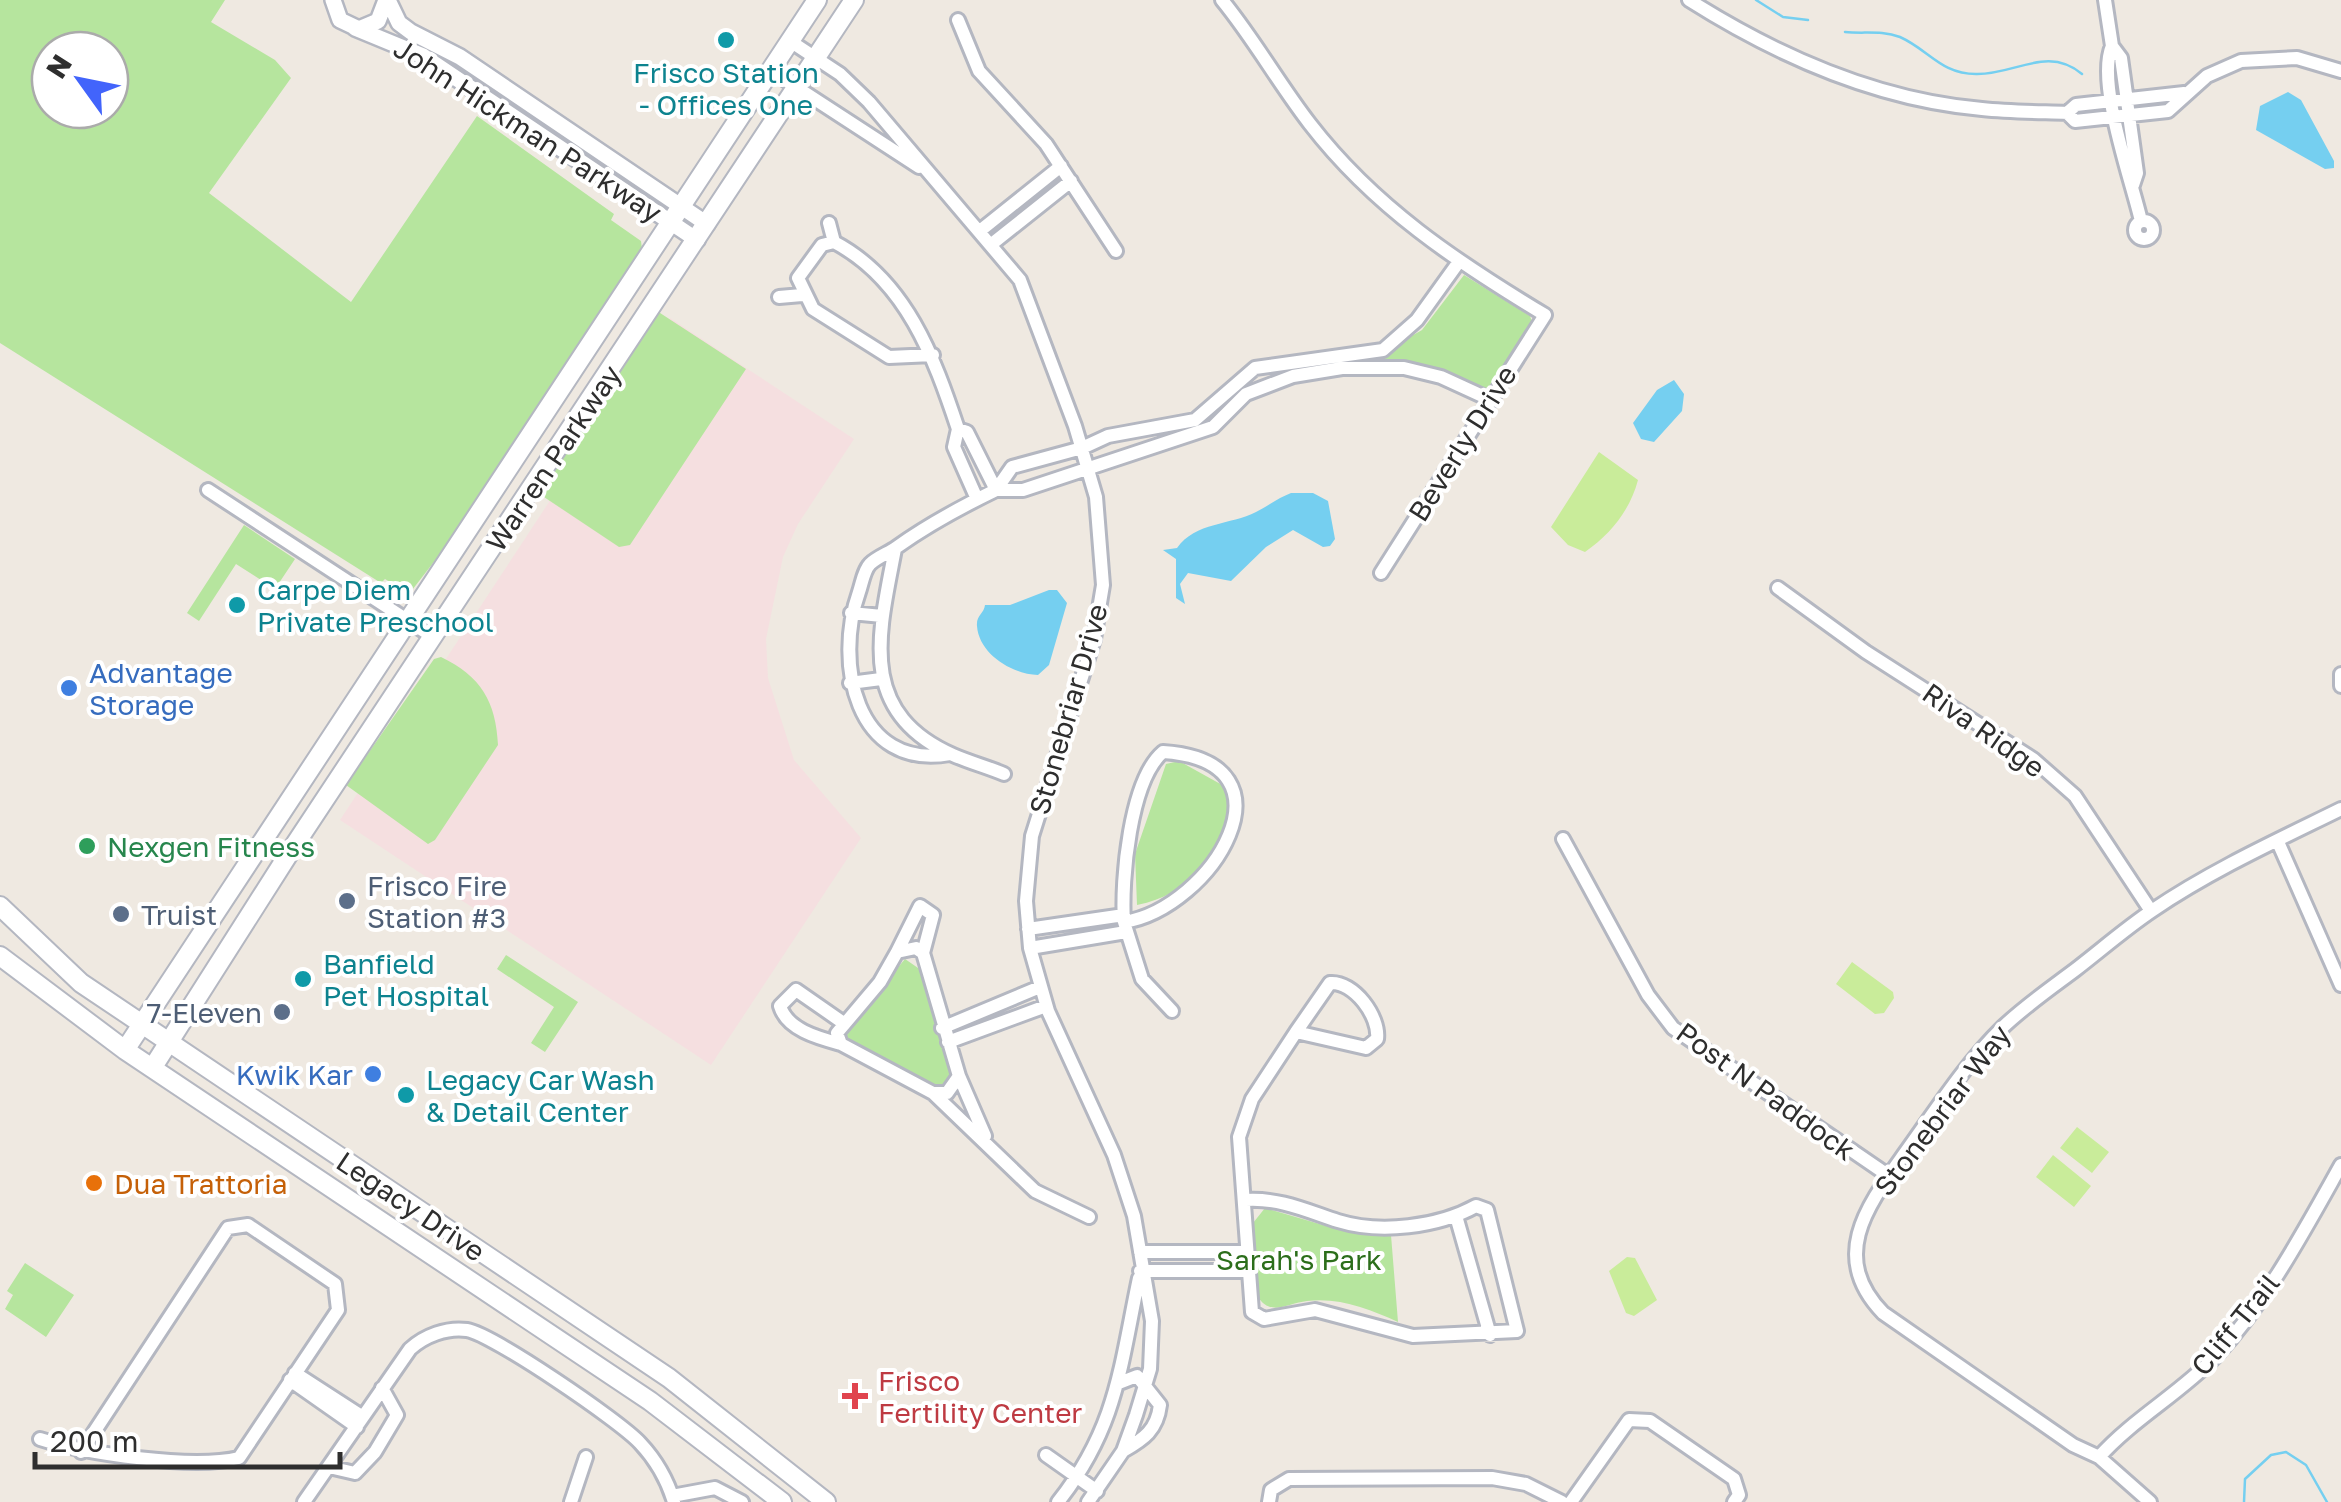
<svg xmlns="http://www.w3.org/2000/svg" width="2341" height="1502" font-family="'Golos Text',sans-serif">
  <rect width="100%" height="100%" fill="#efe9e1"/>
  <!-- medical -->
  <path fill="#f5dfe0" d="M670,318L854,439L798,524L783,557L766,639L768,678L794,760L861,838L711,1065L340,820Z"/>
  <!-- green -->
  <path fill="#b6e59e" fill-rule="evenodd" d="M0,0H225L211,22L275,60L291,78L209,193L351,302L477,116L614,214L611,220L641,241L642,249L440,554L409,594L385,579L381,583L0,343ZM50,50H110V110H50Z
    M1464,275L1530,316L1534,327L1492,388L1482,390L1422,364L1376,361V356L1422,330Z
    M657,311L746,369L630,545L619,547L544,497L542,490Z
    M244,525L295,559L275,589L236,564L199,621L187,613Z
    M441,657C481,676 496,702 498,745L435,840L428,844L346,785L434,659Z
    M1179,761L1224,786L1234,815C1207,860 1192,894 1137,905L1135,854L1166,764Z
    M506,955L578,1002L545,1052L531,1043L554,1007L497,969Z
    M905,959L921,970L952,1076L946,1087L936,1089L848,1044L845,1031Z
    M1265,1208L1347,1232L1391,1235L1398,1322C1370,1309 1339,1297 1307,1301C1288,1303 1271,1317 1258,1297L1253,1223Z
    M25,1263L74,1295L46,1337L5,1309L13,1295L7,1291Z"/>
  <!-- pitch -->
  <path fill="#c9ec9a" d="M1599,452L1638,480C1630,510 1611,534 1585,552L1568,545L1551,527Z
    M1852,962L1893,992L1894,998L1884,1013L1875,1014L1836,984Z
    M2077,1127L2109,1152L2092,1173L2060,1148Z
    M2053,1155L2091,1186L2074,1207L2036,1177Z
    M1627,1257L1635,1258L1657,1300L1634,1316L1626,1313L1609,1271Z"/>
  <!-- water -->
  <path fill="#75cff0" d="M2288,92L2301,100L2334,161V168L2325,169L2256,130L2260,106Z
    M1674,380L1684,394L1682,411L1654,442L1641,439L1633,423L1657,390Z
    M1291,493H1313L1328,501L1335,539L1330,546L1323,547L1293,530L1266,547L1231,581L1188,573L1180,584L1185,604L1176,598V559L1163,550L1177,548C1195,522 1231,525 1256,512C1268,506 1278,498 1291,493Z
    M1049,590H1057L1067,603L1049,665L1038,675C1012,674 979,654 977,626C976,615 984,614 985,605H1010Z"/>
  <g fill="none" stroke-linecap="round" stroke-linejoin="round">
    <!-- stream -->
    <path stroke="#75cff0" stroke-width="2.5" d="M1756,0L1783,17L1808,20
      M1845,32C1864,34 1881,30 1900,37C1929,50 1941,74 1976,74C2015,75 2047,45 2082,74
      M2244,1502L2245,1479L2271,1455L2286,1452L2306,1465L2327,1502"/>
    <defs>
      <path id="minor" d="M1222,0C1254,39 1279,84 1310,124C1374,207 1457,262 1545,315L1381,573
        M1689,0C1776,55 1878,100 1982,109C2010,112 2039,112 2067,113L2075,121L2168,111L2207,76L2241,61L2297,58L2341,71
        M2105,0L2112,46L2121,58L2137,173L2133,185
        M958,20L979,71L1046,144L1116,251
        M790,41L840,74L869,102L1020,280L1075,426L1096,497L1103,585L1094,639L1032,836L1026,901L1030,948L1048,1011L1114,1155L1134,1216L1152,1321L1150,1369L1136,1415L1123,1451L1088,1502
        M2112,46C2096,83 2132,181 2141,221
        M770,70L919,167
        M2067,113L2076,105L2184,93
        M2135 230a9 9 0 1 1 18 0a9 9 0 1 1-18 0Z
        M829,223L834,242
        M981,230L1061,166
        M993,243L1071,181
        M1458,263L1417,320L1383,350L1255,368L1195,420L1108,436L1082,448L1012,467L996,490H1023L1213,427L1246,394L1293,376L1342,368H1404L1441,377L1489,399
        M779,297L802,295
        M933,355L889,357L813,309L798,278L822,245L834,242C906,280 934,357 958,429
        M208,490L433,637
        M895,549C879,633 856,712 953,755C969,762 987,767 1004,774
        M1778,588L1866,652L2033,759L2075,796L2151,911
        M851,613L882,616
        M2341,674V686
        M850,683L881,679
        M1163,752C1303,761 1212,908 1124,922C1121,880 1130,780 1163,752Z
        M950,754C855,771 834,662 859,592C862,583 864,570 870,564C877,557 889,553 897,547C929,524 961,507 996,490L967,432L958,429L954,447L977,499
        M1563,839L1648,995L1673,1028L1889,1176
        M2278,842L2341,985
        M1124,922L1142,979L1172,1011
        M1028,929L1124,915
        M916,948L923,953L959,1076L947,1093H933L841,1044L837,1033L880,982L897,952Z
        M1030,948L1126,932
        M897,952L920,906L933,915L923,953
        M1330,983C1354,981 1380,1017 1377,1039L1366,1048L1296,1032Z
        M942,1028L1040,987
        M948,1042L1046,1006
        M841,1044C819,1038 787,1030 780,1006L796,990L842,1022
        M959,1076L985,1136
        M933,1093L1035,1191L1089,1217
        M1246,1200C1280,1198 1307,1211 1338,1221C1380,1234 1438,1227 1476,1206L1487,1210L1517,1331L1413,1336L1315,1310L1264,1319L1252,1312L1239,1137L1252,1099L1296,1032
        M1456,1216L1490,1335
        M1140,1252H1246
        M1140,1271H1247
        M295,1373L363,1417
        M290,1380L357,1427
        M1119,1383L1137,1376L1160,1405C1157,1430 1144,1439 1123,1451
        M40,1439C87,1454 192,1469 239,1458L338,1310L335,1284L248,1225L228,1228L81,1452
        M1046,1455L1097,1491
        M2099,1457C2133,1419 2179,1394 2215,1357C2267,1301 2304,1231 2341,1165
        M329,1467L355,1473L375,1452L397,1415L382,1388
        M672,1496L715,1488L742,1502
        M304,1502L410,1349C424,1336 447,1327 467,1330C492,1334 620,1421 640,1443C656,1460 667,1479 674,1502
        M571,1502L586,1457
        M1058,1502C1117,1427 1120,1368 1139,1278
        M1269,1502L1271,1490L1289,1479L1492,1478L1526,1484L1562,1502
        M1571,1502L1629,1420L1650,1421L1734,1479L1739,1495L1734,1502
        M2150,1502L2099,1457L2073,1445L1883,1313C1828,1256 1868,1205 1905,1153C1936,1110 1965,1064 2003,1027C2025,1006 2051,988 2075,970C2101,950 2126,928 2153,910C2212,870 2278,840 2341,809"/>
      <path id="tertiary" d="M333,0L340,20L359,29L378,21L386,0
        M388,0L399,23L411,32L460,57L707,224
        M355,28L423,56L697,240"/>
      <path id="secondary" d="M0,906L81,983L669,1378L826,1502
        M0,956L125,1050L650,1401L782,1502
        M125,1050L817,0
        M153,1067L288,855L854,0"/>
    </defs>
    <!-- minor casing -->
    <use href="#minor" stroke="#b4b7c1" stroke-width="18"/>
    <!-- tertiary casing -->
    <use href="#tertiary" stroke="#b4b7c1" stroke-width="20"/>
    <!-- secondary casing -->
    <use href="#secondary" stroke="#b4b7c1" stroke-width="22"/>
    <!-- minor -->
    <use href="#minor" stroke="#fff" stroke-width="12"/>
    <!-- tertiary -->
    <use href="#tertiary" stroke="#fff" stroke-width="15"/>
    <!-- secondary -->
    <use href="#secondary" stroke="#fff" stroke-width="18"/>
  </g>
  <!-- markers -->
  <g fill="#0f9aa8" stroke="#fff" stroke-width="4">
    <circle cx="726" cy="40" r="10"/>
    <circle cx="237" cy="605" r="10"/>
    <circle cx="303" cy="979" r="10"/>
    <circle cx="406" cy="1095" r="10"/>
  </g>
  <g fill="#3f7fe0" stroke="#fff" stroke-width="4">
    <circle cx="69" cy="688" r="10"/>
    <circle cx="373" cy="1074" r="10"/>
  </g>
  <circle fill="#2e9e5b" stroke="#fff" stroke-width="4" cx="87" cy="846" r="10"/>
  <g fill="#5c6f8a" stroke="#fff" stroke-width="4">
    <circle cx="347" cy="901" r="10"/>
    <circle cx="121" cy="914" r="10"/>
    <circle cx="282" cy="1012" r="10"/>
  </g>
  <circle fill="#e8710a" stroke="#fff" stroke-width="4" cx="94" cy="1183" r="10"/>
  <path fill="#e0444e" stroke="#fff" stroke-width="4" d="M850 1381h10v10h10v10h-10v10h-10v-10h-10v-10h10z"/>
  <g text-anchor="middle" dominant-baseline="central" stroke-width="8" stroke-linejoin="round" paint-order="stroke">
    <!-- culture labels -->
    <g font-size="28" fill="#0d838f" stroke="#fff" text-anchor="start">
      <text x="726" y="72" text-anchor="middle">Frisco Station<tspan x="726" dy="32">- Offices One</tspan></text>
      <text x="257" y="589">Carpe Diem<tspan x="257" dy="32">Private Preschool</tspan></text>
      <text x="323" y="963">Banfield<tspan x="323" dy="32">Pet Hospital</tspan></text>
      <text x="426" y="1079">Legacy Car Wash<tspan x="426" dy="32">&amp; Detail Center</tspan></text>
    </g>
    <!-- street labels -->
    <g font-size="28" fill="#2e2e2e" stroke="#fff">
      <text transform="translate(528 130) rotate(33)">John Hickman Parkway</text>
      <text transform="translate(1462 443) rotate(-58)">Beverly Drive</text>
      <text transform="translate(553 458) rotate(-56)">Warren Parkway</text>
      <text transform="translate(1068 709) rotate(-74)">Stonebriar Drive</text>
      <text transform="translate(1984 730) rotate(35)">Riva Ridge</text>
      <text transform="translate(1766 1091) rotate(36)">Post N Paddock</text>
      <text transform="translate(1942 1110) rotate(-53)">Stonebriar Way</text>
      <text transform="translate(411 1206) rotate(34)">Legacy Drive</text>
      <text transform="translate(2235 1324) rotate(-51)">Cliff Trail</text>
    </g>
    <!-- shop labels -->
    <g font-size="28" fill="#366cbe" stroke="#fff" text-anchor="start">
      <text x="89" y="672">Advantage<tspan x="89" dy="32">Storage</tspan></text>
      <text x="353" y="1074" text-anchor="end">Kwik Kar</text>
    </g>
    <!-- leisure labels -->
    <g font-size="28" fill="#27864d" stroke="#fff" text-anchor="start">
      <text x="107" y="846">Nexgen Fitness</text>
    </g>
    <!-- service labels -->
    <g font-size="28" fill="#4e5e75" stroke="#fff" text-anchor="start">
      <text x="367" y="885">Frisco Fire<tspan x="367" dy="32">Station #3</tspan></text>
      <text x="141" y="914">Truist</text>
      <text x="262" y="1012" text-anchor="end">7-Eleven</text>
    </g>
    <!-- food labels -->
    <g font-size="28" fill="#c56008" stroke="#fff" text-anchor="start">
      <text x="114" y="1183">Dua Trattoria</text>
    </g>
    <!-- park labels -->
    <g font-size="28" fill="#2c6e1b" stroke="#fff">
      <text x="1299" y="1259">Sarah's Park</text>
    </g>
    <!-- health labels -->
    <g font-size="28" fill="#be3a42" stroke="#fff" text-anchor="start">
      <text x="878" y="1380">Frisco<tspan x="878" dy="32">Fertility Center</tspan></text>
    </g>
  </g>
  <!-- north arrow -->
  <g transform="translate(80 80) rotate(303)"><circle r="48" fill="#ffffff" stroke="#ababab" stroke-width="2.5"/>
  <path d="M0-8L18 38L0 25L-18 38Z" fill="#4264fb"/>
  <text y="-15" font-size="28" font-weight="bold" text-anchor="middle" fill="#2e2e2e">N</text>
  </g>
  <!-- scale -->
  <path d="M35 1452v15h305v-15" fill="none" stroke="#2e2e2e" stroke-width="5"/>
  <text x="50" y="1452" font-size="30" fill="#2e2e2e" stroke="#ffffff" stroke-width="8" paint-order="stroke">200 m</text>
</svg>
